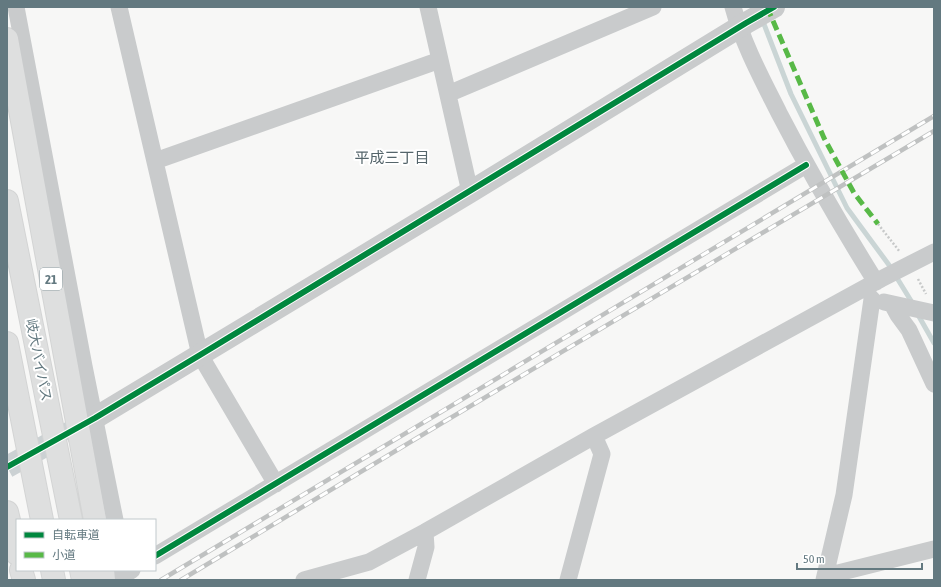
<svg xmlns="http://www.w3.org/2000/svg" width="941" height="587" font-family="'Asap Condensed','Noto Sans JP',sans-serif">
  <rect width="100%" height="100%" fill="#f7f7f6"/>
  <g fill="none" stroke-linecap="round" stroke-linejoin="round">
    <!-- stream -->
    <path stroke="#cad5d5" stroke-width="5" d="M762,19L791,94L847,208L889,265L913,304
      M917,313L934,343"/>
    <!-- tertiary-tunnel -->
    <path stroke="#cbd1d3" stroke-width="22" stroke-dasharray="22 11" stroke-linecap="butt" d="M7,467L94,419"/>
    <defs>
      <path id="trunk" d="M7,39L95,520
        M7,201L71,520
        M7,343L42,520
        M7,512L17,554
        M21,570L24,580
        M52,570L54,580
        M81,570L83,580
        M103,570L104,580"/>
    </defs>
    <!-- trunk casing -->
    <use href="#trunk" stroke="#d3d4d4" stroke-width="24"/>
    <!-- path -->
    <path stroke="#c7c9c9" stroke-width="2.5" stroke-dasharray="2 2" stroke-linecap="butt" d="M878,224L900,252
      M918,279L926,294"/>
    <!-- minor -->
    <path stroke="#c9cbcc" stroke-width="17" d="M16,7L84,366L115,520
      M119,7L200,355L276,484
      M428,7L470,192
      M733,7C743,44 762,79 779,113C809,171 841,226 876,282
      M448,94L653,7
      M155,161L440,60
      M884,302L934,313
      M892,304L898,315L909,330L934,384
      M155,556L806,165
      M826,576L934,549
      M116,580L132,570
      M304,580L369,562L425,532L594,436L881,279L934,252
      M417,580L426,547L425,532
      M568,580L602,454L594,436
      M824,580L844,495L872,299"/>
    <!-- tertiary -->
    <path stroke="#c9cbcc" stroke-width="22" d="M95,418L470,192L746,23L774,7"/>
    <!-- trunk -->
    <use href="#trunk" stroke="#dedfdf" stroke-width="22"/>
    <defs>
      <path id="rail" d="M161,580L934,116
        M181,580L442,423L934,131"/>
    </defs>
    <!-- rail casing -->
    <use href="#rail" stroke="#bfc1c1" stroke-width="4.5"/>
    <!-- rail -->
    <use href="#rail" stroke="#fff" stroke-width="3" stroke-dasharray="9" stroke-linecap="butt"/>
    <!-- quiet -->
    <path stroke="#58b947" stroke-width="5" stroke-dasharray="10 5" stroke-linecap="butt" d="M767,7L824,138L854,193L878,224"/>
    <defs>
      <path id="cycleway" d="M7,467L95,418L200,355L746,23L774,7
        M155,556L806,165"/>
    </defs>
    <!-- cycleway casing -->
    <use href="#cycleway" stroke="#fff" stroke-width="8"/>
    <!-- cycleway -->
    <use href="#cycleway" stroke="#00873e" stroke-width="6"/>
  </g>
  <g text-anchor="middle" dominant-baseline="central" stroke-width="4" stroke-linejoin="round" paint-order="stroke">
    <!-- shield labels -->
    <rect fill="#fff" stroke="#92a1a6" stroke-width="1" x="40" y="268" width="22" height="22" rx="3"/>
    <g font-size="13" font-weight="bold" fill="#637980">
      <text x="51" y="279">21</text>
    </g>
    <!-- street labels -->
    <g font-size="14" fill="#637980" stroke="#fff">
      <text transform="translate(39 360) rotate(79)">岐大バイパス</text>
    </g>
    <!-- neighbourhood labels -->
    <g font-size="15" fill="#55656b" stroke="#fff">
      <text x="392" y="157">平成三丁目</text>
    </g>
  </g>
  <!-- border -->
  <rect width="941" height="587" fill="none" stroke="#637980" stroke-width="16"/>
  <!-- legend -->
  <rect x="16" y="519" width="140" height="52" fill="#ffffff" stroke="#c1c9cc"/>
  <rect x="24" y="532" width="20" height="6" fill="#00873e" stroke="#c1c9cc"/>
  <text x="52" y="539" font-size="12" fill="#637980">自転車道</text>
  <rect x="24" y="552" width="20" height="6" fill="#58b947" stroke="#c1c9cc"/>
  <text x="52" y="559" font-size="12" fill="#637980">小道</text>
  <!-- scale -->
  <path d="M797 563v6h125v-6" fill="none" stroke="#637980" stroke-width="2"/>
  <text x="803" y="563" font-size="12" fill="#637980" stroke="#ffffff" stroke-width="3" paint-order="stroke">50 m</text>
</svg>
